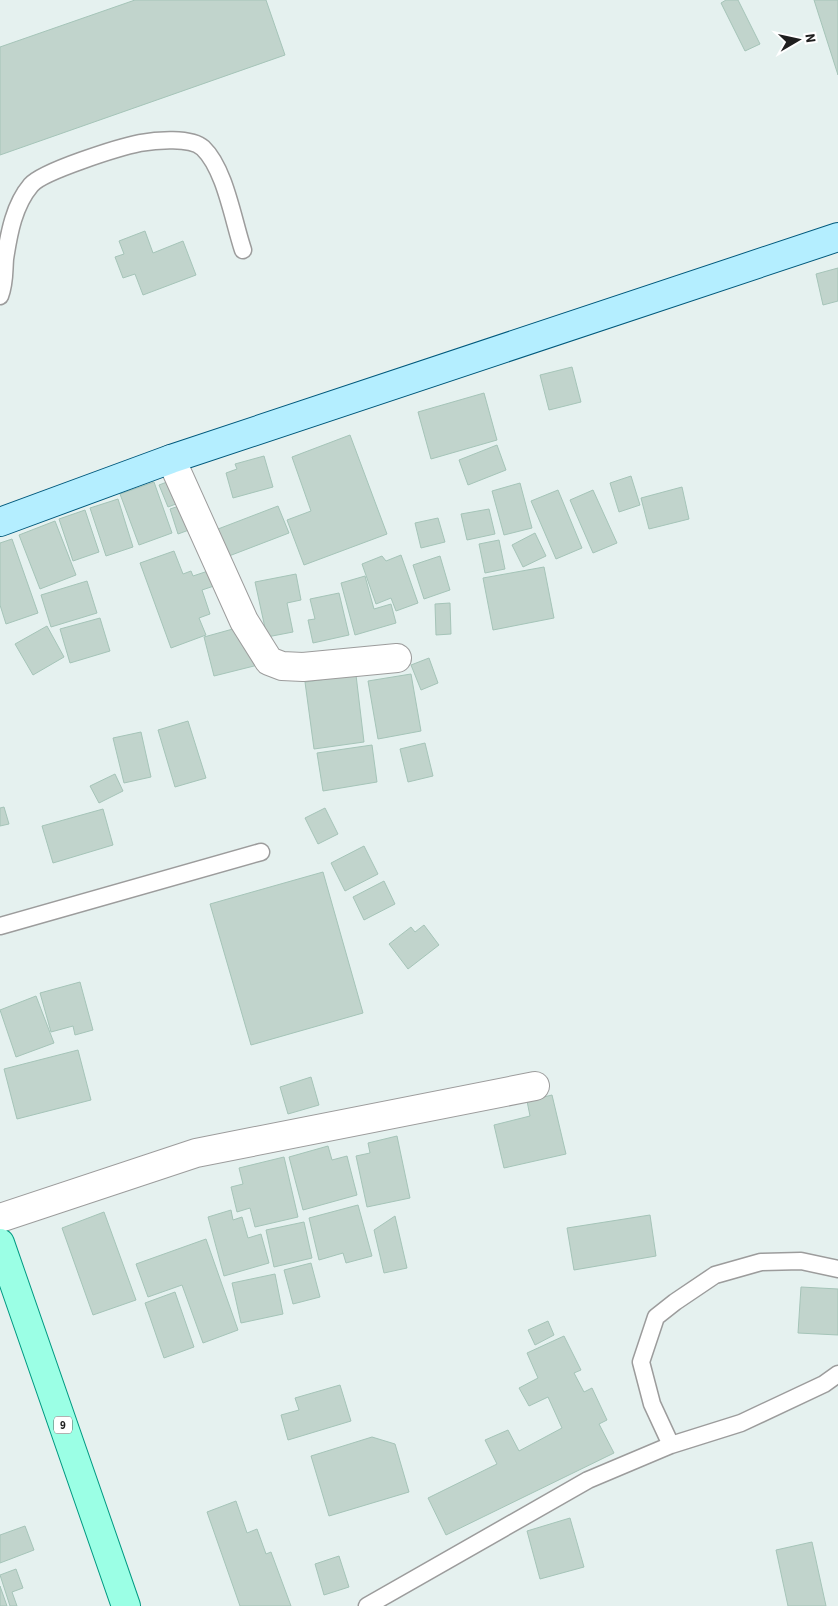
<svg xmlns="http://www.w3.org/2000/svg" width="838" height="1606" font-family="'Source Sans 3',sans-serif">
  <rect width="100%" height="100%" fill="#e5f1ef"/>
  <!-- building -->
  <path fill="#c1d4cc" stroke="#a5c4b8" d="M135,0H266L285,55L0,155V47Z
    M726,0H738L760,44L745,51L721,3Z
    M814,0H838V75Z
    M145,231L153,253L183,241L196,275L143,295L135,274L123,278L115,257L124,254L119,241Z
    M838,268V301L823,305L816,274Z
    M572,367L581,402L549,410L540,375Z
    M484,393L497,440L431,459L418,412Z
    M350,435L387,534L304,565L287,520L311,511L292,457Z
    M497,445L506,470L468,485L459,460Z
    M264,456L273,487L233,498L226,473L237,469L235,464Z
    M188,474L197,496L168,507L159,485Z
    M631,476L640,505L619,512L610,483Z
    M154,482L172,533L139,545L120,494Z
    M520,483L532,528L504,535L492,491Z
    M682,487L689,519L649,529L641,498Z
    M558,490L582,548L556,559L531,501Z
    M593,490L617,543L593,553L570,500Z
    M118,499L133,547L106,556L90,508Z
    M200,499L208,523L178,534L170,509Z
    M278,506L289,533L229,556L218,529Z
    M489,509L495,534L467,540L461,514Z
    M85,510L99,552L73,561L59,519Z
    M438,518L445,542L421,548L415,523Z
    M55,521L76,575L40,589L19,535Z
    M535,533L546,556L523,567L512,545Z
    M12,539L38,613L6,624L0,605V543Z
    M499,540L505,569L485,573L479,544Z
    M174,551L183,574L191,571L193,576L208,571L214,586L202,590L210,614L199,618L206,635L171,648L140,563Z
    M401,555L418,603L396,611L391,598L376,604L362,564L382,556L386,561Z
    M440,556L450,590L424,599L413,565Z
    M544,567L554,618L493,630L483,578Z
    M296,574L301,600L287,603L293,632L267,637L255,582Z
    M365,576L374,609L391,604L396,623L355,635L341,583Z
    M87,581L97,613L51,627L41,595Z
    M339,593L349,635L313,643L308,620L315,619L310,599Z
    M450,603L451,634L436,635L435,604Z
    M100,618L110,651L70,663L60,629Z
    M47,626L64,657L33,675L15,644Z
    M240,627L262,664L214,676L204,637Z
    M429,658L438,683L421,690L411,665Z
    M411,674L421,731L378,739L368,681Z
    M356,675L364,742L314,749L305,682Z
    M188,721L206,778L175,787L158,730Z
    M141,732L151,777L124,783L113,738Z
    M425,743L433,776L408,782L400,749Z
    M372,745L377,782L323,791L317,753Z
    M115,774L123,791L99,803L90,786Z
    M4,807L9,824L0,826V808Z
    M325,808L338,834L318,844L305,818Z
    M103,809L113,845L53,863L42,826Z
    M364,846L378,874L345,891L331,863Z
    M323,872L363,1013L251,1045L210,904Z
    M384,881L395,904L364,920L353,897Z
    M424,925L439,945L408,969L389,944L411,927L415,932Z
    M80,982L93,1030L75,1035L73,1026L51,1032L40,993Z
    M36,996L54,1043L16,1057L0,1010Z
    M78,1050L91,1100L17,1119L4,1069Z
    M311,1077L319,1105L288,1114L280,1087Z
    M552,1095L566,1154L504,1168L494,1125L530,1116L527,1101Z
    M397,1136L410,1198L367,1207L356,1156L370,1153L368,1143Z
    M328,1146L332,1160L347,1156L357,1195L303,1210L289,1157Z
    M284,1157L298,1217L255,1227L250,1208L237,1212L231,1187L243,1184L239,1168Z
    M358,1205L372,1256L346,1263L343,1253L319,1260L309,1218Z
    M231,1210L233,1220L242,1217L248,1238L261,1234L269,1263L224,1276L208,1217Z
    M104,1212L136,1300L93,1315L62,1228Z
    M650,1215L656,1256L574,1270L567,1228Z
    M395,1216L407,1268L384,1273L374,1230Z
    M304,1222L312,1258L274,1267L266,1230Z
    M206,1239L238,1330L203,1343L182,1285L148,1297L136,1264Z
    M311,1263L320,1297L293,1304L284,1270Z
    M275,1274L283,1314L241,1323L232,1283Z
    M801,1287L838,1289V1335L798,1333Z
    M175,1292L194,1347L164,1358L145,1303Z
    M548,1321L554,1335L535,1345L528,1330Z
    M564,1336L581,1370L574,1373L584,1392L592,1388L607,1420L599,1424L614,1453L446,1535L428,1498L497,1464L485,1440L508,1430L519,1451L562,1428L548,1397L529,1406L519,1388L538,1378L527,1353Z
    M340,1385L351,1421L288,1440L281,1415L299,1410L295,1398Z
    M372,1437L395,1444L409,1492L329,1516L311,1456Z
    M236,1501L247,1533L257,1529L266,1554L271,1552L291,1606H240L207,1512Z
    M570,1518L584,1567L540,1579L527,1531Z
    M25,1526L34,1550L0,1563V1535Z
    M812,1542L826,1606H788L776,1550Z
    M339,1556L349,1587L324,1595L315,1564Z
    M16,1569L23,1588L12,1592L17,1606H10L0,1575Z
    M0,1586L7,1606H0Z"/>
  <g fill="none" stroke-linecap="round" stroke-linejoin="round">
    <defs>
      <path id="lane" d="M0,296C5,283 4,272 5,259C9,233 14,205 31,185C43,171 120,147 140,143C156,140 191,137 203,148C225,169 233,220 243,250
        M0,926L261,852
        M671,1445L652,1404L641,1362L656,1317L675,1302L715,1275L761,1262L801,1261L838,1269
        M367,1606L588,1480L671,1445L741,1423L824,1384L838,1374"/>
      <path id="street" d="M171,459L244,621L269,661L282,666L303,667L397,658
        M0,1218L196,1153L535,1086"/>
      <path id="secondary" d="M0,522L171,459L838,237"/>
      <path id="primary" d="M0,1243L126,1606"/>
    </defs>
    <!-- lane casing -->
    <use href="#lane" stroke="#9c9c9c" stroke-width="19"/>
    <!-- street casing -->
    <use href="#street" stroke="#9c9c9c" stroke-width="30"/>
    <!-- secondary casing -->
    <use href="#secondary" stroke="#00597c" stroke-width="30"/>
    <!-- primary casing -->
    <use href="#primary" stroke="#009a82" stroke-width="30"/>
    <!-- lane -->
    <use href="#lane" stroke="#fff" stroke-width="16"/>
    <!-- street -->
    <use href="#street" stroke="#fff" stroke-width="28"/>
    <!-- secondary -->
    <use href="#secondary" stroke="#b4eeff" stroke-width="28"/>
    <!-- primary -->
    <use href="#primary" stroke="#9bffe5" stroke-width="28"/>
  </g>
  <g text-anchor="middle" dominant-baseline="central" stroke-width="5" stroke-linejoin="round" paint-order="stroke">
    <!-- shield labels -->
    <rect fill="#fff" stroke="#626262" stroke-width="1" x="54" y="1416.5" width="18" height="17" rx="4"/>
    <g font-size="11" font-weight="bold" fill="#1f1f1f">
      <text x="63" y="1425">9</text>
    </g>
  </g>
  <!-- north arrow -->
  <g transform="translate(798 40) rotate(81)" stroke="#ffffff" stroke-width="4" paint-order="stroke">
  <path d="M0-4L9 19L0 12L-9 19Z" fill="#1f1f1f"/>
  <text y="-8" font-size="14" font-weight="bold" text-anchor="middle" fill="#1f1f1f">N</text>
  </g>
</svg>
